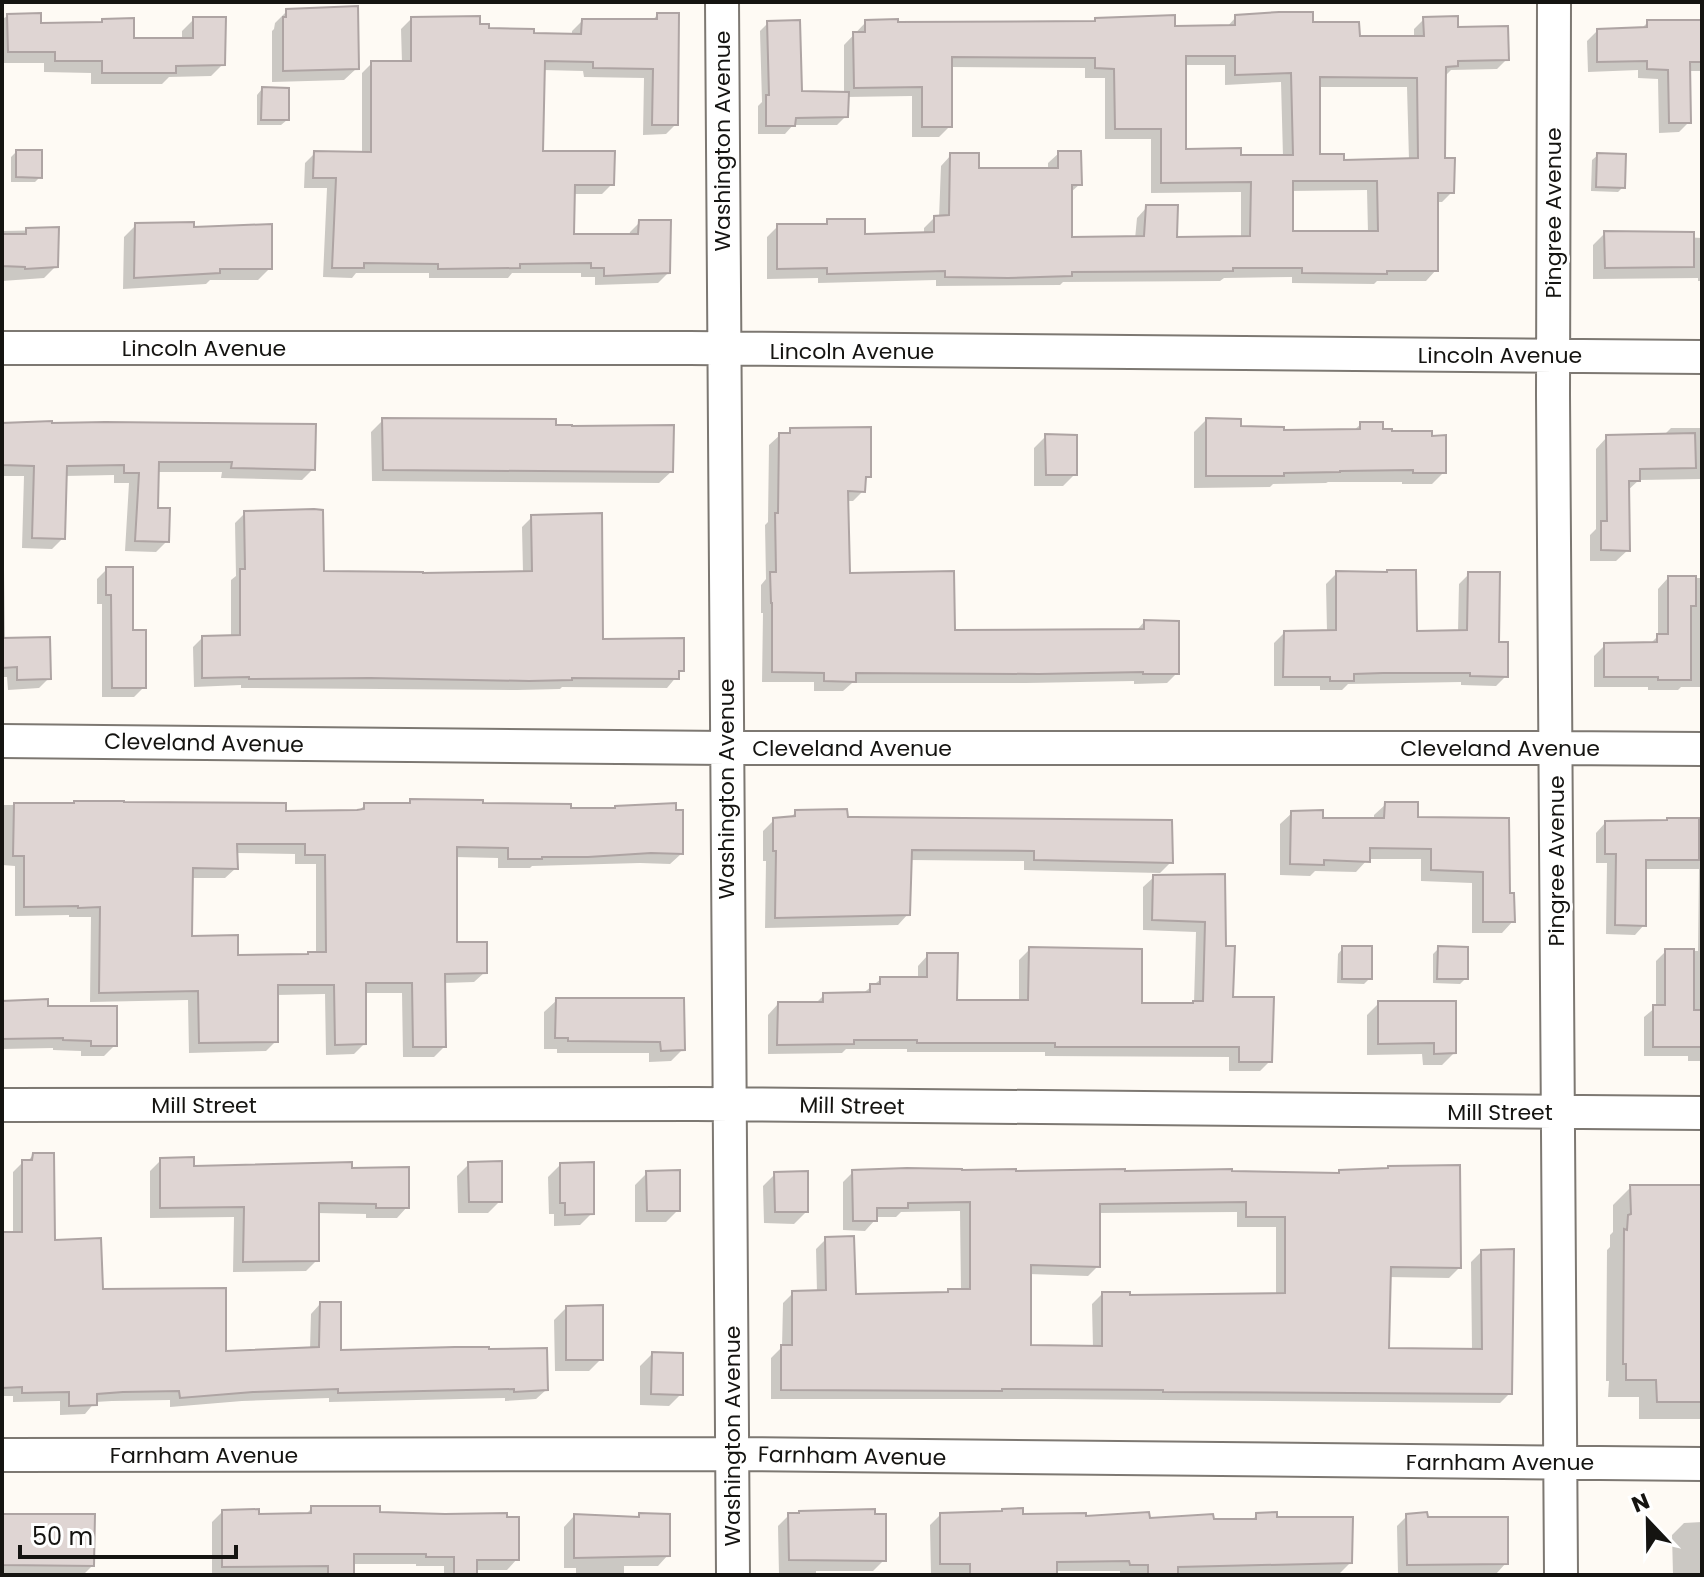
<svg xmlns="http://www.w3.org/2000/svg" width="1704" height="1577" font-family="Poppins,sans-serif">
  <rect width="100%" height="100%" fill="#fefaf4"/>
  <!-- shadow -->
  <path fill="#0003" fill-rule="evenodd" d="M287,11L357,68L344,80L272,82V31L274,29L275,23Z
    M657,15L676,124L666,134L643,135L644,78L584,77L583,71L543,70L541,153L612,184L602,194H573L572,236H629L630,232L640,222L668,273L658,283L595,285V277H581V273H512L508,278H429V273H356L352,278L323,277L327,188H304L305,163L315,153L362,154V73L372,63H402L401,29L411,19L478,26L487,30L532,35L572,36V31L582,21H652Z
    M8,16L39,25L99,24L102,21L132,40H182V31L194,19L223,64L211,76L169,77L162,84H91V73L44,72V63H2V19Z
    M1236,17L1311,24L1358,38H1414V29L1424,19L1456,29L1507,59L1497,69L1451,70L1444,77L1443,160L1452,192L1442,202H1436V270L1426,281H1377L1374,284L1292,283V277L1224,278L1220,281L1063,282L1060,285L936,286V280L818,283V278L767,279V237L778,226H823L828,221L863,236L924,235V228L934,218H939L941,166L951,155L977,170H1048V163L1059,153L1080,184L1070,193V239H1135L1137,218L1147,207L1175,239H1241V192L1151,193V139H1105V78H1085V68L950,67V126L939,137H912V96L846,97V116L837,125H793L785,134H758V106L762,102L760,31L768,23L800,93L844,94V45L866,22L896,24L1093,23L1096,20L1173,28H1226ZM1184,65H1225V85L1281,82L1283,157H1239L1184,151ZM1318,87H1407L1409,160L1342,162L1318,156ZM1367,190L1368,233H1291V191Z
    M1693,20H1702V71H1688L1689,122L1679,132L1659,133L1658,79L1638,78V70L1588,72L1587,41L1597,31L1641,29L1648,22H1691Z
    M262,89L287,120L281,125H257V95Z
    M16,152L40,177L35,182H11V157Z
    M1598,155L1623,187L1618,192L1591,191L1592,160Z
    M136,225L192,229L270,268L258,280H210L206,284L123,289L124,237Z
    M57,230L56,266L44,278L2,281V231Z
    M1605,233L1702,238V281H1698V278L1593,279V245Z
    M383,420L554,427L672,471L659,483L372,481L371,432Z
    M1206,420L1239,428L1282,432L1353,431L1361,424L1381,431L1444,472L1432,484H1402V482H1328L1326,483L1273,484L1270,487L1194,488V432Z
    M2,424L313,469L302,480L221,478L222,472H157L156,510L167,541L156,552L125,551L129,483H114V475L65,476L63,538L52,549L22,548L24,476H2Z
    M1671,428H1702V479L1639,480L1627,491L1628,550L1616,561H1590V535L1596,529V449L1607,437L1664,435Z
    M791,430L869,476L863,482V491L853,501H846L848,575L953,632L1136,631L1144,622L1177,673L1167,683L1134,684V681L1027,683H852L843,691H814V682H762L763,613H761V585L766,579L765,525L768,522L769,445L780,435H786Z
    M1046,436L1075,474L1063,486H1034V448Z
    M245,513L322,573H523L522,527L532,517L601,641L682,670L667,688L562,687L560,689L518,690L241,688V685L194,687L193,647L203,637H231V580L236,576L235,523Z
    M107,569L131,632L144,687L134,697H102V604H97V579Z
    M2,570H4L5,640L49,678L39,688L8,690L7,677H2Z
    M1336,574L1415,633L1458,632L1459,584L1469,574L1497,644L1506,676L1496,686L1461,685V682L1348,684L1342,690H1320V686H1274V643L1284,633L1327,632L1326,584Z
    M1668,578H1702V687H1681L1678,690H1648V687H1594V656L1605,645L1650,644L1658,636V589Z
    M410,801L569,810L681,854L670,864L640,863L532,866L530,868H498V858L455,857V944L485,972L474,982L444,983V1047L434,1057H403L402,993H364V1044L354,1054L326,1055L325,994L276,995V1041L266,1051L189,1053L188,1000L90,1002L91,917H69V915L15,916V866L2,865V805H73L284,813L357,812L365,805H406ZM236,853L295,854V864H316V954L236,957L190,938L191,878H225L236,868Z
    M1386,804L1416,819L1507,820L1508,895L1513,921L1502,933H1472V883L1421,881V859H1368L1356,872L1315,871L1310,876L1280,875V824L1292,813L1321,820H1374V815Z
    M796,812L846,819L1171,862L1160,873L1024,870V861L909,860L908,914L898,925L765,928L766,861H763V831L774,820L789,819Z
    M1667,820H1702V1061H1688V1056H1644V1017L1656,1007V961L1666,951H1698L1699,869H1644V925L1635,935L1606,934L1607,863H1596V833L1605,823L1665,822Z
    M1223,876L1224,948L1231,999L1270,1061L1260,1071H1229V1057L1045,1056V1052H907V1049H846L842,1053L768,1054V1015L778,1004H815L824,995L862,994L881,979H918V966L928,955L955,1002H1019V960L1030,949L1140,1005H1192L1194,1003L1196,932L1143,930V887L1154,877Z
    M1343,948L1370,978L1364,984L1337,983L1338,954Z
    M1439,948L1466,978L1460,984L1433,983V954Z
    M557,1000L683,1049L671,1061L649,1062V1053H557V1049H544V1012Z
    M2,1002L46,1008L115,1045L104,1056H81V1051L53,1050V1048L2,1049Z
    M1379,1003L1454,1053L1442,1065H1423L1422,1054L1367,1055V1015Z
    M33,1155L53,1242L101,1291L224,1353L310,1350L311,1314L320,1304L339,1352L546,1390L536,1399L505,1401V1398L329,1402V1398L242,1401L170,1407V1400L112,1401L95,1402L85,1414L60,1415V1401L13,1402V1396H2V1234H13V1172L23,1162H27Z
    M161,1160L193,1168L350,1170L407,1207L397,1218H366V1214L317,1213V1260L306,1271L233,1272L234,1217L150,1218V1171Z
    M469,1164L500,1201L488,1213H458L457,1176Z
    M560,1165L592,1213L580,1225L554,1226V1214H549L548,1177Z
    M1230,1171L1459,1268L1449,1278L1388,1277L1387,1350L1472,1351L1471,1262L1481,1252L1510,1393L1500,1403L1053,1399H771V1358L782,1347L783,1303L793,1293L817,1292L816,1249L826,1239L854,1296L945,1294L948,1291H961L960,1211L901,1212L896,1217H875V1220L865,1231L843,1230V1182L853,1172ZM1237,1212V1227H1276V1295L1128,1297L1102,1294L1092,1304L1093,1348L1029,1347V1274L1088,1276L1098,1266V1213Z
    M647,1173L678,1210L666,1222H635V1185Z
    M775,1174L806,1212L794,1224L764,1223L763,1186Z
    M1631,1187H1702V1419H1639V1397H1608L1609,1381H1606L1607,1250L1610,1247V1235L1613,1232V1205Z
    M566,1308L601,1359L589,1371H555L554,1320Z
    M652,1354L681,1394L669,1406L640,1405V1366Z
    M312,1508L378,1513L517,1559L507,1570H475V1575H444V1566H416V1564H352V1575H212V1522L222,1512L257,1516L305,1515Z
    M640,1515L668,1555L658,1566H624V1575H576V1568H564V1527L574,1516L636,1519Z
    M789,1515L884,1560L873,1571H816V1575H779L778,1526Z
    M940,1515L1212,1521H1251L1257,1515L1275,1519L1350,1563L1340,1573L1139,1575L1120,1574V1571H1050V1575L931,1574L930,1525Z
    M2,1516L92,1566L83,1575H2Z
    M1407,1516L1426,1519L1506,1563L1496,1574H1398L1397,1526Z
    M1702,1522V1575H1673L1672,1535L1684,1523Z"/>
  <!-- building -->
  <path fill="#dfd5d3" stroke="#aea4a3" stroke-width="2" fill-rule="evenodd" d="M358,6L359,69L283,71V17H286V9Z
    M1279,12H1313V22H1359L1360,36H1424L1423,17L1458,16V27L1508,26L1509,60L1458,61V66L1446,67L1445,158H1455L1454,193H1438V271H1387V274L1302,273V268H1233V271L1072,272V276L1008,278L945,277V271L827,274V268L777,269V224H827V219H865V234L934,232V216L949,215L950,153H979V168H1058V151H1081L1082,185H1072V237L1144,236L1146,205H1178L1177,237L1250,236L1251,182L1161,183V129H1115L1114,69L1095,68V58L952,57V127H922V87L854,88L853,32H865V20L898,19V22L1095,21V18L1175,15V26L1235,25V15ZM1186,56H1235V75L1291,73L1293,155H1241V148L1186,149ZM1320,77L1417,78L1418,158L1344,160V154H1320ZM1293,181H1377L1378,231H1293Z
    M41,13V23L102,22V19L134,18V38H193V17H226L225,65L176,66V73H102V61H55V52H8L7,14Z
    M657,13H679L678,125H652L653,69L593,68V62L545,61L543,151H615L614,185H575L574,234H638L639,220H671L670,273L604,276V268H591V263L520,264V268L438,269V264L364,263V268H332L336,178H313L314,151L371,152V61H411V17L480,16V24H489V28L534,29V33L581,34L582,19H657Z
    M800,20L802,91L849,92L848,117L796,118L795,126H766V95H769L767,21Z
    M1647,20H1702V62H1690L1691,123H1669L1668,70L1647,69V61L1597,62V29L1647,27Z
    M262,87L289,88V120H261Z
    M16,150H42V178L16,177Z
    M1597,153L1626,154L1625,188L1596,187Z
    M194,222V227L272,224V269H220V273L134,278L135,223Z
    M59,227L58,267L25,269V267L2,266V234H26V228Z
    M1604,231L1694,232V267L1605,268Z
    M382,418L556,419V425H572V426L674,425L673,472L383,470Z
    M1206,418L1241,419V426L1284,427V430L1360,429V422H1383V429H1392V431H1432V436L1446,435V473H1413V470L1340,471V472L1284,473V476H1206Z
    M52,421V423L105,422L316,424L315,470L231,468L232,462H159L158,508H170L169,542L135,541L139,473H124V465L67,466L65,539L32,538L34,466L2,465V423Z
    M871,427V477H866L865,492L848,491L850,573L954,571L955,630L1144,629V620L1179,621V674H1143V672L1039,674L856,673V682L824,681V673L772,672V603H771L770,572H776L775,513H778L779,433H790V428Z
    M1695,433L1696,468L1640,469V481H1629L1630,551L1601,550V521H1607L1606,435Z
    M1045,434L1077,435V475H1046Z
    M314,509L323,510L324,571L423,572V573L532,571L531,515L602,513L603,639L684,638V671H679V679L572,678V680L529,681L370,678L249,679V677L202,678V636L240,635V569H245L244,511Z
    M106,567H133V630H146V688H112L111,595H106Z
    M1387,570H1416L1417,631L1467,630L1468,572H1500L1499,642H1508V677L1470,676V673H1383L1354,674V681H1330V677H1283L1284,631L1336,630V571L1387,572Z
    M1668,576H1696V606H1691V680H1658V677H1604V643L1657,642V634H1668Z
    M50,637L51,679L17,680V667L2,668V638Z
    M410,799L483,800V803L571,804V808H615V806L676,803V810H683V854L651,853L588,857H542V859H508V848L457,847V942H487V973L445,974L446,1047H413L412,983H366V1044L335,1045L334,985H278V1042L199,1043L198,991L99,993L100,907L78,908V906L24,907V856H13L14,803H74V801H124V802L286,803V811L357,810L364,809V803H410ZM237,844H305V855H325L326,952H308V954L238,955V935L192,936L193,868L238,869Z
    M1385,802H1418V817L1509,818L1510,893H1514L1515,922H1483V872L1431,870V849L1370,848V862L1324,860V865L1290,864L1291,811L1323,810V818H1384Z
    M847,809L848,817H855L1172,820L1173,863L1034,860V851L912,850L910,915L775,918L776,851H773V818L795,816V810Z
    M1667,818H1699V860H1646V926L1615,925L1616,854H1605V821L1667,820Z
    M1225,874L1226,946H1235L1233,997H1274L1272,1062H1239V1047H1055V1043H917V1040H854V1044L777,1045L778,1002H823V993L870,992V984H880V977H927V953H958L957,1000H1028L1029,947L1142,949V1003H1193V1001H1203L1205,922L1152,920L1153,875Z
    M1342,946H1372V979H1342Z
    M1438,946L1468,947V979H1437Z
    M1665,949H1694V1010H1702V1047H1653V1005H1665Z
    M556,998H684L685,1050L661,1051L660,1042L568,1041V1038H555Z
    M48,999V1006H117V1046H91V1041L63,1040V1038L2,1039V1001Z
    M1378,1001H1456V1053L1434,1054V1043L1378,1044Z
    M33,1153H54L55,1240L101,1238L103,1289L226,1288V1351L319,1347L320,1302H341V1350L455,1347H489V1349L547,1348L548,1390L514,1392V1389L338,1393V1389L253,1392L180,1398L179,1391L123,1392L97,1394V1405L69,1406V1392L22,1393V1387L2,1388V1232H22V1160H32Z
    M194,1157V1166L352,1162V1168L409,1167V1208H376V1204L319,1203V1261L243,1262L244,1207L160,1208V1158Z
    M502,1161V1202H469L468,1162Z
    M594,1162V1214L565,1215V1203H560V1163Z
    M1460,1165L1461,1268L1391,1267L1389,1348L1482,1349L1481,1250L1514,1249L1512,1394L1163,1392V1390L1002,1389V1391L781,1390V1345H792V1291L826,1290L825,1237L854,1236L856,1294L948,1292V1289H970V1202L908,1203V1208H877V1221H853L852,1170L907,1168L962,1169V1170L1016,1169V1171L1125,1169V1171L1232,1169V1171L1339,1173V1170L1388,1168V1166ZM1246,1202V1217H1285V1293L1130,1295V1292H1102V1346L1031,1345V1265L1100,1267V1204Z
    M680,1170V1211H647L646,1171Z
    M808,1171V1212H775L774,1172Z
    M1630,1185H1702V1402H1657L1656,1380H1626V1364H1623L1624,1229L1627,1230L1628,1215L1631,1214Z
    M603,1305V1360H566V1306Z
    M652,1352L683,1353V1395L651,1394Z
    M311,1506H380V1512L445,1514L507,1513V1517H519V1560H477V1575H454V1557H426V1554H354V1575H328V1566L222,1567V1510L259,1509V1514L311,1513Z
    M1023,1508V1514L1086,1513V1516L1149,1512L1150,1518L1213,1514L1214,1519H1256V1513L1277,1512V1517H1353L1352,1563L1178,1567V1575H1148V1565H1130L1129,1561L1057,1562V1575H970V1564H940V1513L1002,1511V1509Z
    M875,1509V1514H886V1561L789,1560L788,1513H799V1511Z
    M1427,1512L1428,1517H1508V1564L1407,1565L1406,1514Z
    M639,1513L670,1514V1556L574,1558V1514L639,1517Z
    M2,1514H95L94,1566L2,1565Z"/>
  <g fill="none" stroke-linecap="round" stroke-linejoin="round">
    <defs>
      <path id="street" d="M722,2L733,1575
        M1554,2L1553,395L1561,1575
        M2,348H690L1702,357
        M2,741L726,748H1555L1702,749
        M2,1105L695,1104L1702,1113
        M2,1455L733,1454L1702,1464"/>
    </defs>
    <!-- street casing -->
    <use href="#street" stroke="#7d7872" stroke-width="36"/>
    <!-- street -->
    <use href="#street" stroke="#fff" stroke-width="32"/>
  </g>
  <g text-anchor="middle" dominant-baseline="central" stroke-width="6" stroke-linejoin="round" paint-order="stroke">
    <!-- street labels -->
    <g font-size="22" fill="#151411" stroke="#fff">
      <text transform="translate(722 141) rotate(-90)">Washington Avenue</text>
      <text transform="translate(1553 213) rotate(-90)">Pingree Avenue</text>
      <text x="204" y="348">Lincoln Avenue</text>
      <text x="852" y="351">Lincoln Avenue</text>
      <text x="1500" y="355">Lincoln Avenue</text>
      <text transform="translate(204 743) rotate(1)">Cleveland Avenue</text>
      <text x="852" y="748">Cleveland Avenue</text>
      <text x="1500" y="748">Cleveland Avenue</text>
      <text transform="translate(726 789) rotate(-90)">Washington Avenue</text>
      <text transform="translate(1556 861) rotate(-90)">Pingree Avenue</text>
      <text x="204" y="1105">Mill Street</text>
      <text transform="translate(852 1106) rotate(1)">Mill Street</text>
      <text x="1500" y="1112">Mill Street</text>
      <text transform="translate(732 1436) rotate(-90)">Washington Avenue</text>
      <text x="204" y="1455">Farnham Avenue</text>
      <text transform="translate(852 1456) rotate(1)">Farnham Avenue</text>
      <text x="1500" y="1462">Farnham Avenue</text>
    </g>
  </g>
  <!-- border -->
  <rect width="1704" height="1577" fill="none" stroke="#151411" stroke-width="8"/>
  <!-- north arrow -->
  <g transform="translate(1648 1521) rotate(338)" stroke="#ffffff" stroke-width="6" paint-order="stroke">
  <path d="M0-6L14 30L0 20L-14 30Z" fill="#151411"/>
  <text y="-12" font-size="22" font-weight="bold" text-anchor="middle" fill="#151411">N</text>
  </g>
  <!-- scale -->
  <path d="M20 1545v12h216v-12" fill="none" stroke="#151411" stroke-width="4"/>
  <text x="32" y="1545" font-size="24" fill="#151411" stroke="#ffffff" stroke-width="6" paint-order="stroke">50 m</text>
</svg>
